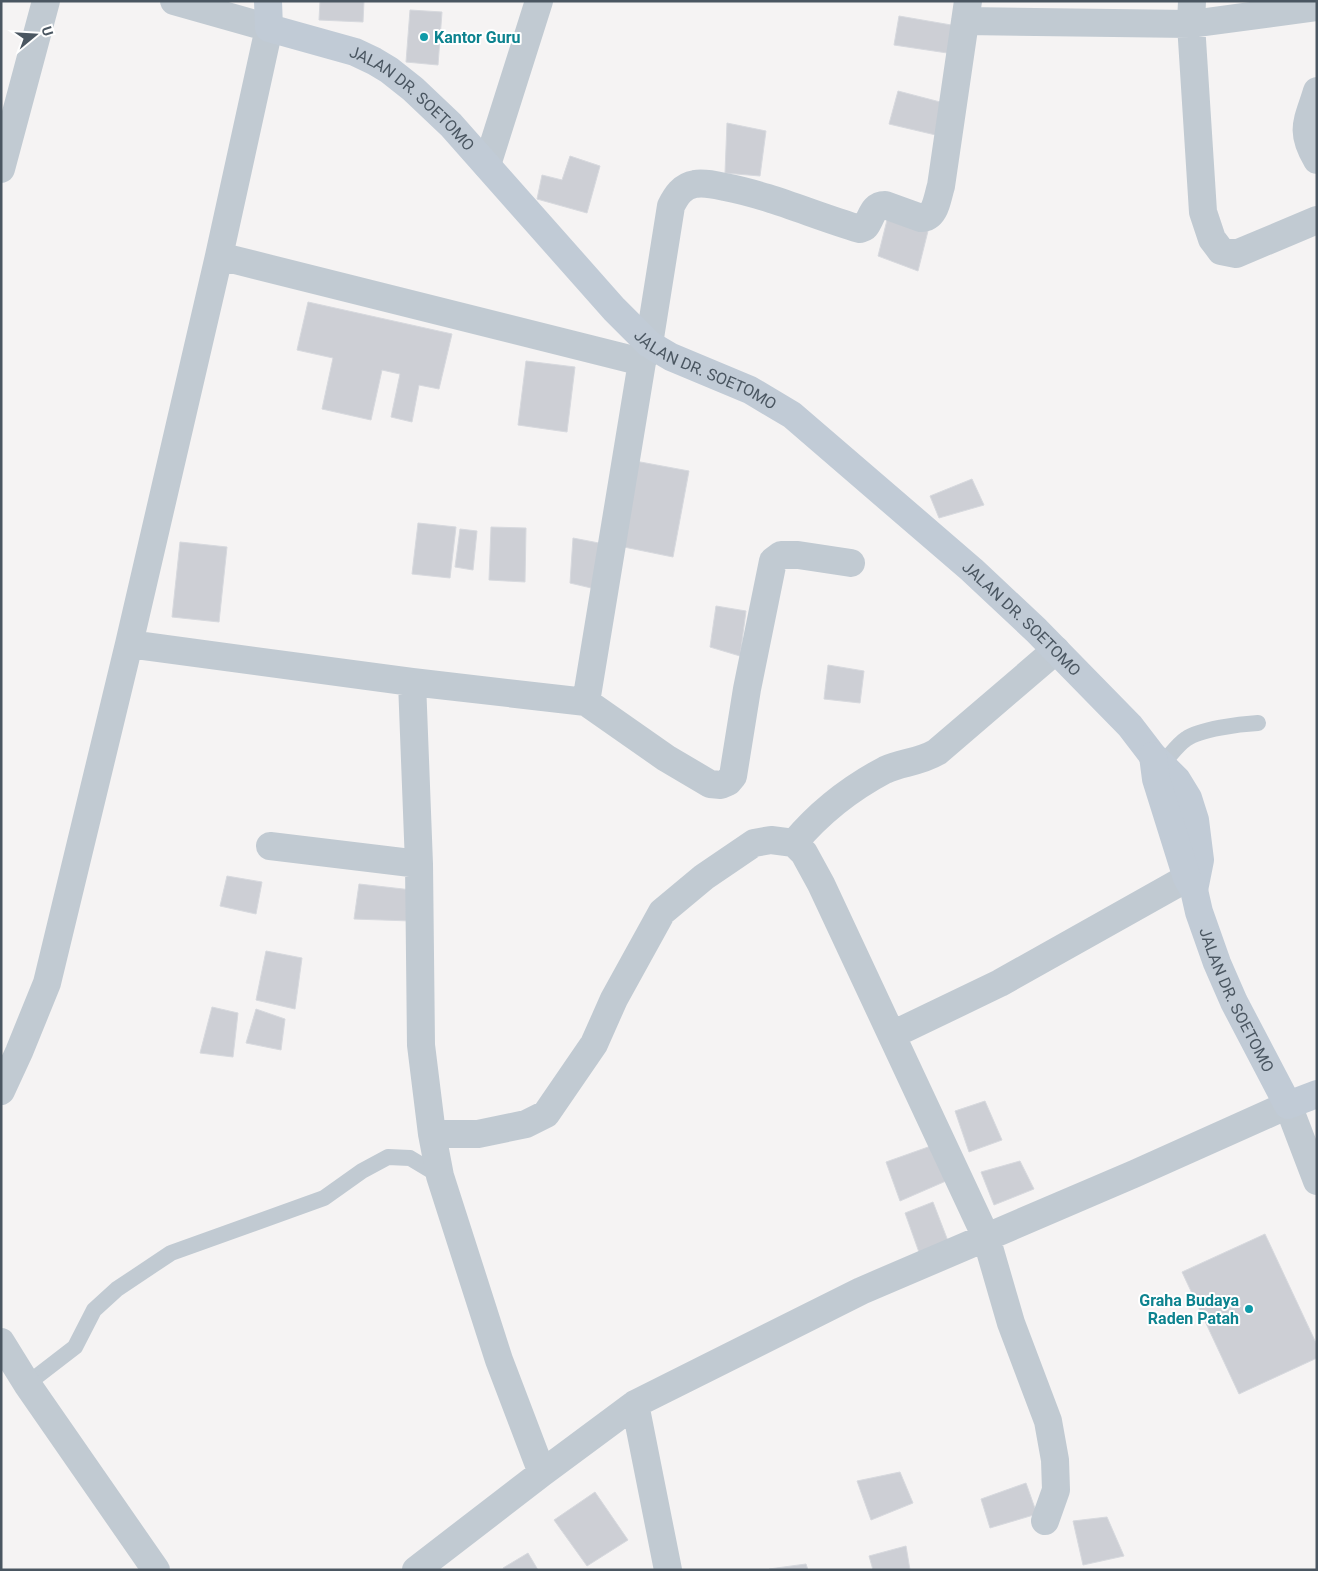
<svg xmlns="http://www.w3.org/2000/svg" width="1318" height="1571" font-family="Roboto,sans-serif">
  <rect width="100%" height="100%" fill="#f5f3f3"/>
  <!-- building -->
  <path fill="#cdcfd5" stroke="#d7d9de" d="M320,1H364L363,22L319,20Z
    M410,10L442,12L438,65L406,62Z
    M899,16L957,26L954,54L894,45Z
    M898,91L944,103L940,136L889,124Z
    M727,123L766,131L760,176L725,173Z
    M570,156L600,166L587,213L537,199L542,175L562,180Z
    M887,220L928,231L918,271L878,256Z
    M308,302L452,334L439,389L419,385L412,422L391,417L400,374L382,370L371,420L322,409L333,358L297,350Z
    M526,361L575,367L567,432L518,425Z
    M635,461L689,471L673,557L619,546Z
    M972,479L984,505L939,518L930,496Z
    M418,523L456,527L450,578L412,574Z
    M491,527L526,528L525,582L489,580Z
    M460,529L477,531L473,570L455,567Z
    M573,538L604,544V591L570,583Z
    M180,542L227,547L219,622L172,617Z
    M716,606L746,611L740,656L710,647Z
    M828,665L864,671L860,703L824,699Z
    M227,876L262,882L256,914L220,906Z
    M359,884L412,890L411,921L354,919Z
    M266,951L302,958L295,1009L256,1000Z
    M212,1007L238,1013L233,1057L200,1053Z
    M256,1009L285,1019L281,1050L246,1043Z
    M985,1101L1002,1140L969,1152L955,1111Z
    M931,1146L946,1181L900,1201L886,1162Z
    M1020,1161L1034,1189L994,1205L981,1172Z
    M933,1202L948,1241L920,1255L905,1213Z
    M1265,1234L1317,1345V1358L1239,1394L1182,1272Z
    M900,1472L913,1503L871,1520L857,1481Z
    M1026,1483L1037,1514L990,1528L981,1499Z
    M595,1492L628,1540L587,1566L554,1520Z
    M1107,1517L1124,1556L1083,1565L1073,1521Z
    M906,1546L910,1570H873L869,1556Z
    M528,1553L538,1570H504L503,1568Z
    M806,1564L808,1570H769V1569Z"/>
  <g fill="none" stroke-linecap="round" stroke-linejoin="round">
    <!-- lane -->
    <path stroke="#c1cad2" stroke-width="16" d="M1162,764C1170,756 1177,745 1186,739C1200,729 1240,724 1258,723
      M27,1384L75,1347L94,1310L117,1289L171,1253L324,1198L362,1171L388,1157L410,1158L440,1176"/>
    <!-- street -->
    <path stroke="#c1cad2" stroke-width="28" d="M1192,1L1191,24L1203,212L1212,239L1221,251L1236,254L1317,220
      M965,21L1191,24L1317,7
      M1317,91C1308,121 1299,130 1317,160
      M487,165L539,1
      M1,169L46,1
      M219,256L642,362
      M129,644L412,682L586,702L666,758L710,784L721,785L728,782L733,776L747,689L773,561L781,555H798L851,563
      M412,682L419,864L421,1045L432,1134L440,1176L499,1360L542,1473
      M586,702L642,362L649,344L671,206C676,196 682,186 695,184C704,182 716,185 725,187C772,196 815,216 860,229L865,227C872,218 872,205 885,205L921,218C936,218 937,198 941,186L968,1
      M794,843C819,813 851,788 885,770C902,762 918,763 937,752L1056,650
      M270,846L419,864
      M892,1035L1000,983L1187,878
      M1,1091L19,1052L47,983L129,644L219,256L269,28L174,1
      M432,1134H478L526,1124L546,1114L594,1044L614,999L662,912L704,877L754,843L771,840L794,843L804,853L821,884L986,1237L1011,1323L1048,1421L1055,1460L1056,1490L1045,1521
      M1,1342L27,1384L156,1570
      M635,1404L668,1570
      M416,1570L542,1473L635,1404L861,1291L1134,1174L1288,1105L1317,1181"/>
    <!-- secondary -->
    <g stroke="#c1cbd6" stroke-width="28">
      <path id="s1" d="M268,1L269,28L355,52L374,61L389,70L413,89L451,125L614,309L649,344L671,357L750,390L792,415L972,570L1036,630L1130,726L1153,756L1177,780L1188,798L1195,820L1200,860L1194,890"/>
      <path id="s2" d="M1153,756L1156,779L1187,878L1194,890L1199,912L1217,963L1234,1002L1288,1105L1317,1094"/>
    </g>
  </g>
  <!-- markers -->
  <g fill="#0f9aa8" stroke="#fff" stroke-width="2">
    <circle cx="424" cy="37" r="5"/>
    <circle cx="1249" cy="1309" r="5"/>
  </g>
  <g text-anchor="middle" dominant-baseline="central" stroke-width="4" stroke-linejoin="round" paint-order="stroke">
    <!-- culture labels -->
    <g font-size="16" font-weight="bold" fill="#0d838f" stroke="#fff" text-anchor="start">
      <text x="434" y="37">Kantor Guru</text>
      <text x="1239" y="1300" text-anchor="end">Graha Budaya<tspan x="1239" dy="18">Raden Patah</tspan></text>
    </g>
    <!-- street labels -->
    <g font-size="16" fill="#4a5661" stroke="#fff">
      <text stroke="none"><textPath href="#s1" startOffset="190">JALAN DR. SOETOMO</textPath></text>
      <text stroke="none"><textPath href="#s1" startOffset="595">JALAN DR. SOETOMO</textPath></text>
      <text stroke="none"><textPath href="#s1" startOffset="1000">JALAN DR. SOETOMO</textPath></text>
      <text stroke="none"><textPath href="#s2" startOffset="259">JALAN DR. SOETOMO</textPath></text>
    </g>
  </g>
  <!-- border -->
  <rect width="1318" height="1571" fill="none" stroke="#4a5661" stroke-width="5"/>
  <!-- north arrow -->
  <g transform="translate(35 35) rotate(72)" stroke="#ffffff" stroke-width="4" paint-order="stroke">
  <path d="M0-4L9 19L0 12L-9 19Z" fill="#4a5661"/>
  <text y="-8" font-size="14" font-weight="bold" text-anchor="middle" fill="#4a5661">U</text>
  </g>
</svg>
